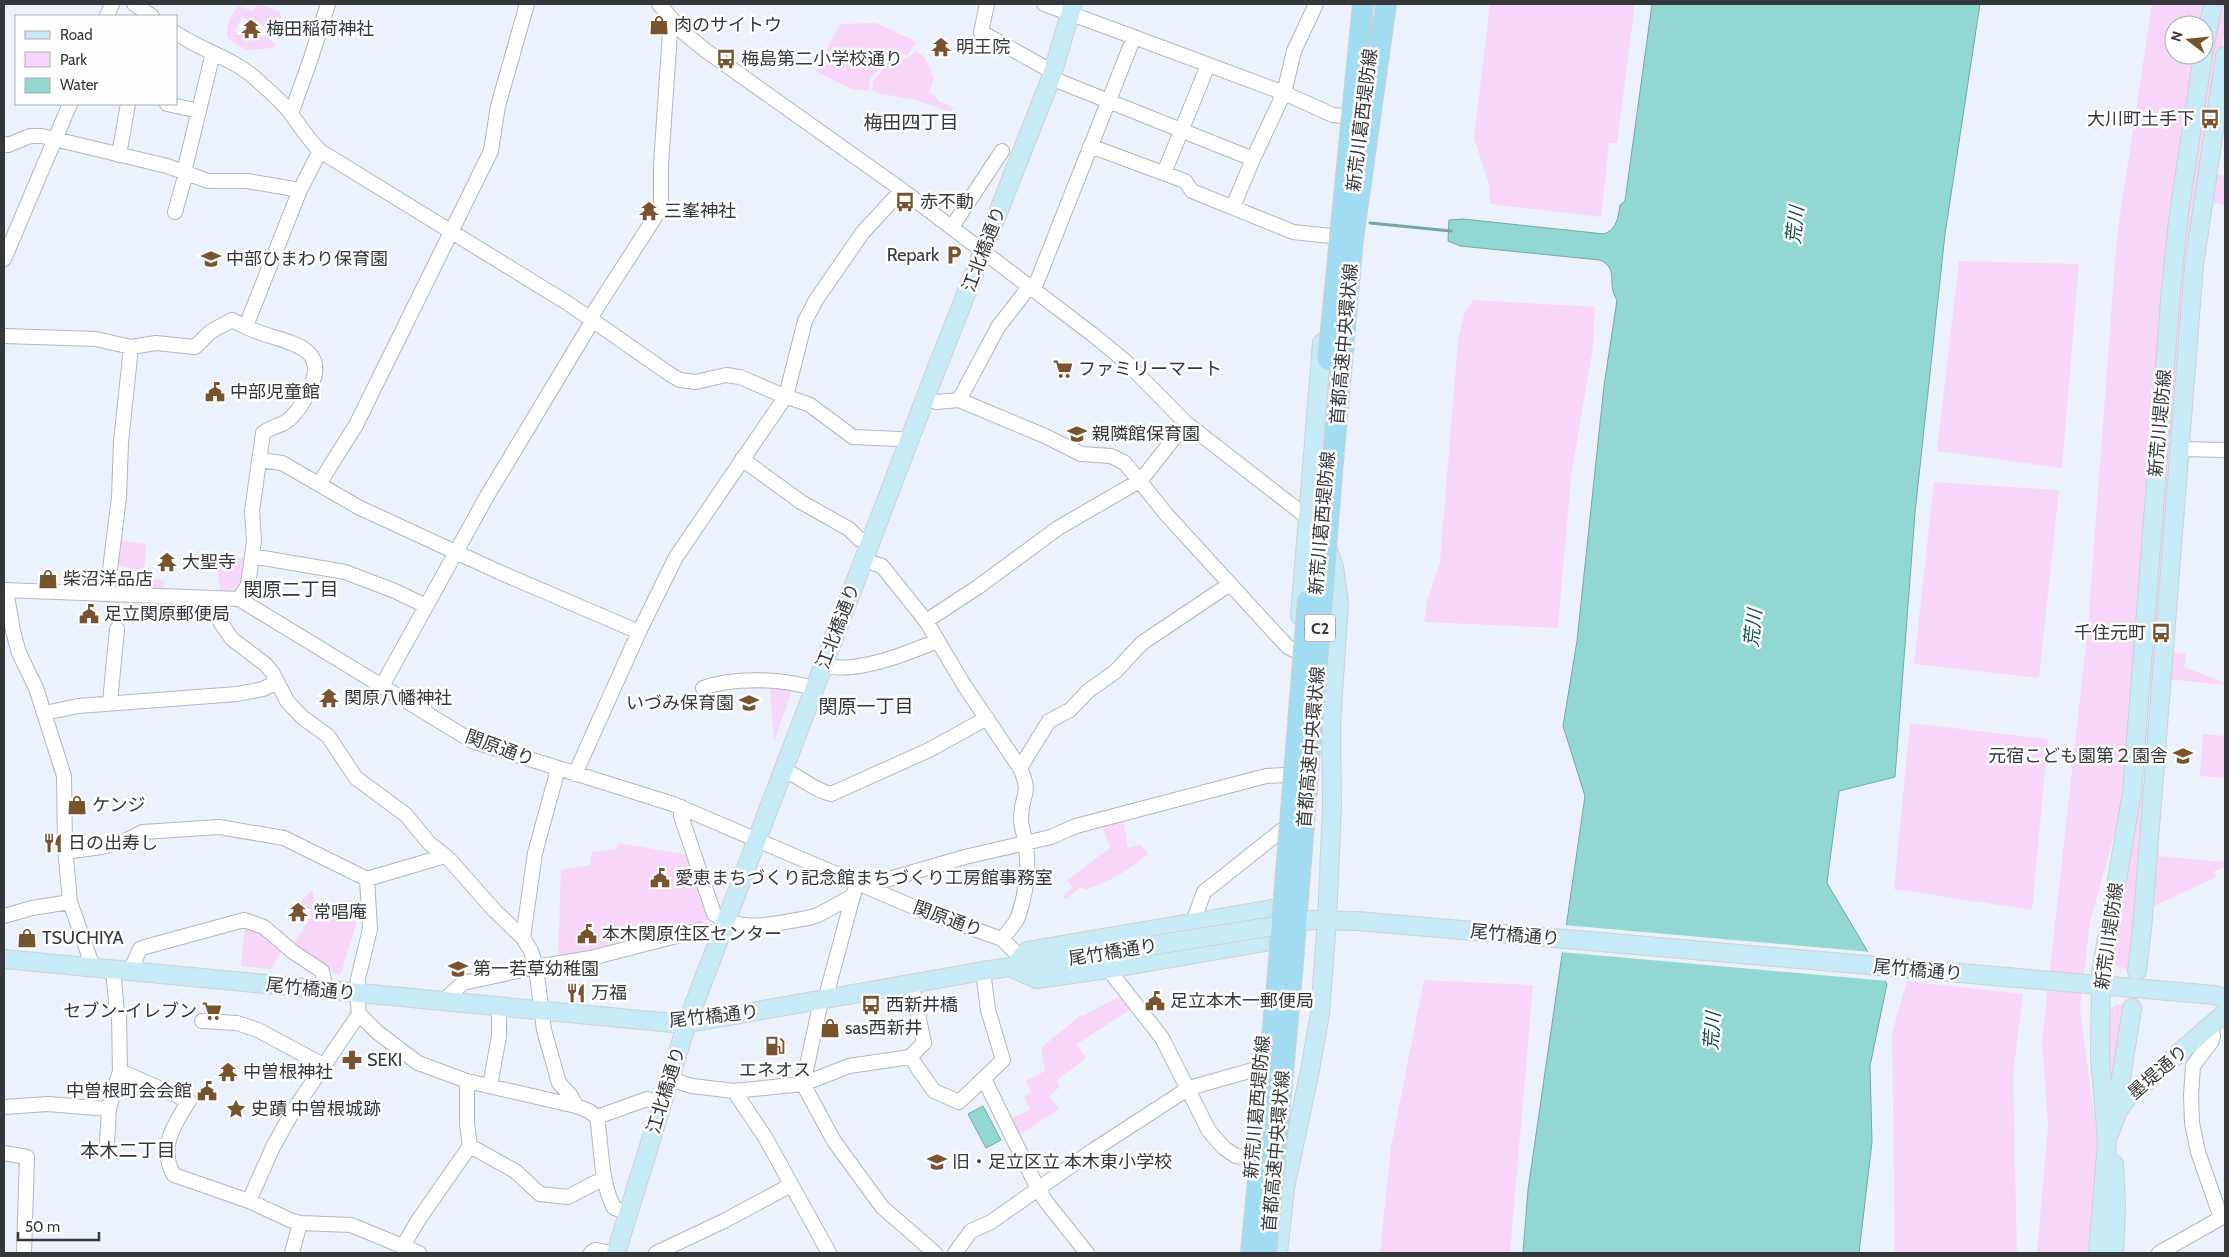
<svg xmlns="http://www.w3.org/2000/svg" width="2229" height="1257" font-family="Cabin,'Noto Sans JP',sans-serif">
  <rect width="100%" height="100%" fill="#ebf2fb"/>
  <!-- green -->
  <path fill="#f8d6f9" d="M258,4L279,11L283,25L278,31L269,32L264,27L242,17L235,31L256,40L260,36L267,37L276,44L273,48L246,50L228,39C224,26 232,16 238,6L253,11Z
    M1490,4H1635L1617,143H1609L1601,217L1490,204L1489,185L1474,138Z
    M2152,4H2203L2199,25H2174V55H2195L2125,796L2090,922L2080,1008L2098,1146L2088,1253H2037L2048,1126L2042,1041L2088,626L2117,235Z
    M2220,4H2225V28L2215,89L2155,680L2149,690L2176,295Z
    M876,23L917,42L907,56L895,50L870,79L868,91L851,89L816,71L840,24Z
    M917,51L925,58L934,79L929,93L936,96L938,101L953,107L951,112L912,99L876,93L872,90L873,81L889,62L905,59Z
    M2215,174L2225,176V206L2209,201Z
    M1959,261L2079,264L2062,468L1937,451Z
    M1473,300L1595,307L1593,347L1571,477L1558,628L1424,622L1428,598L1440,562L1458,341L1464,314Z
    M1934,482L2059,490L2039,678L1914,664Z
    M118,540L146,544L144,578L164,580L163,591L130,589L131,568L115,565Z
    M218,556L247,558L244,582L235,594L221,593L217,568Z
    M2170,652L2186,654L2184,667L2225,683V685L2167,679Z
    M770,688L792,690L774,742V741Z
    M1910,723L2048,739L2032,910L1894,889Z
    M2203,734L2225,736V778L2200,776Z
    M2147,782L2141,866L2128,969L2119,968L2112,960L2141,793Z
    M1123,819L1128,848L1141,845L1148,854C1128,871 1109,882 1085,890L1081,887L1066,899L1063,895L1072,888L1067,880L1110,848L1101,823Z
    M619,843L689,855L710,919L558,958L561,870L590,865L592,852L616,849Z
    M2158,856L2223,862L2225,867L2214,871L2216,877L2152,907Z
    M313,890L314,904L351,900L356,904V925L340,976L291,946L310,919L311,913L300,902Z
    M245,927L258,930L282,950L271,969L241,966Z
    M1424,980L1533,985L1510,1253H1380L1391,1147Z
    M1907,981L2023,994L2013,1075L2017,1253H1895L1892,1034Z
    M1122,995L1133,1008L1077,1044L1086,1058L1057,1080L1059,1087L1049,1097L1059,1109L1016,1137L1007,1120L1030,1110L1024,1097L1031,1093L1026,1081L1045,1071L1041,1048L1081,1015L1083,1016Z
    M2116,1004L2128,1005L2114,1075L2109,1074L2108,1011Z"/>
  <!-- water -->
  <path fill="#92d7d1" stroke="#76a7a4" d="M1652,4H1980L1945,234L1915,513L1895,777L1839,791L1827,883L1887,984L1870,1066L1872,1142L1859,1253H1523L1528,1190L1585,796L1563,726L1577,641L1604,386L1617,300C1606,285 1620,269 1600,260L1460,246L1448,241L1449,220L1463,219L1604,234C1617,229 1618,218 1620,205L1625,201Z
    M983,1106L1001,1140L986,1148L968,1114Z"/>
  <!-- pier -->
  <path fill="#ebf2fb" d="M1564,925L1871,952L1888,981L1560,952Z"/>
  <g fill="none" stroke-linecap="round" stroke-linejoin="round">
    <!-- stream -->
    <path stroke="#76a7a4" stroke-width="3" d="M1370,223L1451,231"/>
    <defs>
      <path id="minor" d="M134,4L152,16
        M659,4L683,32L705,50L902,190L1092,334L1125,361L1186,423L1307,517
        M987,4L981,32L1053,72
        M107,16L112,4
        M176,33C202,51 233,58 256,79C268,90 283,102 292,115C301,128 309,140 320,151L569,304L671,375L680,380L696,382L726,375L740,377L777,393L810,405L853,437L899,439L908,443
        M1134,37L1284,93L1333,115L1343,116
        M1051,78L1253,159
        M167,104L199,111
        M291,114L311,58L328,4
        M4,144L8,145L30,136H42L167,166L208,181H247L300,190
        M1090,146L1185,181L1192,191L1293,232L1331,236
        M119,155L128,104
        M184,172L213,53
        M1164,173L1208,65
        M1233,207L1253,159L1284,93L1294,51L1316,4
        M175,212L186,173
        M952,227L1002,151
        M4,259L70,104
        M1034,289L1134,37L1044,4
        M246,326L300,190L320,151
        M4,336L96,339L131,347L156,343L195,347L210,332L232,320C242,325 253,331 264,334C291,343 328,348 311,386C306,398 298,413 287,421C280,426 271,427 263,433L252,511L254,541L248,585L239,599
        M925,398L936,402L959,400L1045,436L1081,454L1111,456L1125,463L1166,514L1274,632L1288,647L1298,652
        M959,400L998,327L1030,286
        M2180,449L2225,450
        M742,459L801,502L849,529L859,539L870,542
        M259,460L282,463L360,508L499,572L639,632
        M319,484L356,425L491,151L498,106L527,4
        M252,556L345,572L395,591L426,606
        M863,560L882,566L926,621L964,685L1020,768C1032,795 1022,792 1021,816C1020,826 1025,835 1026,846C1029,869 1026,894 1018,917C1015,925 1007,932 1002,939L1028,965
        M4,590L239,599L472,741L673,804L923,911L1002,939
        M6,590L13,631L19,653L36,688L64,776L65,847L70,902L93,967
        M107,594L119,497L121,442L131,347
        M213,599L221,623L232,639L265,664L272,672L287,701L302,717L328,736L356,778L406,815L429,843L449,859L494,910L523,938L531,951L536,967L544,1030L559,1083L571,1096L576,1106L589,1111L597,1117C602,1148 600,1180 614,1208L628,1213
        M926,621L978,587L1058,528L1141,480L1186,423
        M824,665C854,675 908,653 937,641
        M382,686L487,496L590,325L594,312L661,208V164L671,18
        M703,688C733,677 784,678 815,689
        M110,702L117,629
        M45,713L78,706L237,694L263,689L277,682
        M1020,768L1049,721L1070,710L1088,691L1115,672L1142,643L1230,584
        M784,770C801,777 813,790 831,794L929,750L987,718
        M575,774L639,632L676,557L786,396L805,321L816,300L863,232L902,190
        M681,807V816L714,914C743,934 775,923 808,918L818,915L853,896L857,883
        M65,852L101,847L127,840L143,832L219,827L284,838L367,879L370,929L358,979L357,993L359,1014L293,1111L273,1147L249,1201
        M367,879L445,856
        M865,886L965,857L1051,837L1076,826L1266,776L1287,775
        M4,916L32,908L70,902
        M1193,922L1204,892L1282,830
        M523,938L535,853L558,769
        M1108,969L1162,1038L1209,1131L1224,1148L1236,1156L1253,1158
        M130,971L140,949L145,947L244,920L264,927L293,952L322,971L326,990
        M825,1000L853,896
        M443,1001L463,983L536,967L591,958L700,930L719,934
        M821,1001L803,1084L834,1141L882,1207L935,1253
        M359,1014L377,1032L418,1063L467,1081L576,1106
        M202,1021L237,1023L258,1030L323,1065
        M910,1057L934,1091L959,1102L1003,1060L988,1010L983,971
        M120,1071L189,1101C174,1124 158,1149 174,1175L249,1201L290,1220L300,1223L351,1225L419,1253
        M669,1079L692,1086L734,1091L803,1084L849,1066L910,1057L924,1043L912,985
        M984,1079L1038,1189L1047,1203L1087,1253
        M490,1086L499,1036V1007
        M734,1091L765,1137L829,1253
        M4,1107L48,1104L109,1109
        M597,1117L647,1099L661,1103
        M107,1143L109,1109L120,1071L119,1015L117,1013L113,969
        M470,1146L515,1171L540,1194L568,1197L604,1178
        M4,1153L27,1157L24,1253
        M403,1246L419,1219L470,1146L467,1124V1081
        M292,1253L300,1223
        M591,1253L595,1250L612,1253
        M656,1253L724,1221L791,1185
        M955,1253L971,1231L991,1222L1092,1151L1189,1088L1260,1068
        M2159,1253L2221,1218L2198,1152L2192,1123L2191,1095L2193,1066L2212,1041L2213,1036L2210,1026"/>
      <path id="major" d="M2204,49L2213,4
        M1300,616L1322,343
        M1312,920L1357,921L2215,995L2225,998
        M1287,938L1108,969L1037,979L1012,968L1027,951L1290,906
        M4,959L673,1023L701,1021L983,971L1130,949
        M2137,971L2142,929L2194,265L2225,56
        M2116,1110L2132,1008
        M2109,1134L2118,1111L2128,1097L2225,1013
        M2114,1164L2116,1207L2114,1253
        M616,1253L687,1023L936,370L1051,78L1073,4
        M1278,1253L1285,1188L1310,1070L1320,1014L1327,920L1332,806L1331,724L1339,603L1334,567L1327,547
        M2098,1253L2107,1142L2100,1058L2101,973L2132,792L2171,288L2179,213L2203,55"/>
    </defs>
    <!-- minor casing -->
    <use href="#minor" stroke="#b1b7c0" stroke-width="16"/>
    <!-- major casing -->
    <use href="#major" stroke="#cfcfd0" stroke-width="20"/>
    <!-- minor -->
    <use href="#minor" stroke="#fff" stroke-width="14"/>
    <!-- major -->
    <use href="#major" stroke="#c7eaf7" stroke-width="18"/>
    <defs>
      <path id="major-bridge" d="M1130,949L1312,920"/>
      <path id="highway-bridge" d="M1328,360L1363,4
        M1251,1253L1277,985L1308,600
        M1266,1253L1291,986L1332,473L1353,239L1386,4"/>
    </defs>
    <!-- major-bridge casing -->
    <use href="#major-bridge" stroke="#cfcfd0" stroke-width="20" stroke-linecap="butt"/>
    <!-- highway-bridge casing -->
    <use href="#highway-bridge" stroke="#cfcfd0" stroke-width="22" stroke-linecap="butt"/>
    <!-- major-bridge -->
    <use href="#major-bridge" stroke="#c7eaf7" stroke-width="18"/>
    <!-- highway-bridge -->
    <use href="#highway-bridge" stroke="#a2dcf2" stroke-width="20"/>
  </g>
  <!-- icons -->
  <defs>
    <symbol id="shop-bare" viewBox="-9 -9 18 18"><path d="M-5-2.5h2.3a2.7 3.5 0 0 1 5.4 0H5L5.5 6h-11ZM-1.5-2.5h3a1.5 2.3 0 0 0-3 0Z" fill="#77542d" stroke="#fefefe" stroke-width="2.5" paint-order="stroke"/></symbol>
    <symbol id="temple-bare" viewBox="-9 -9 18 18"><path d="M0-6L5-2H3V0L6.5 2.5H4V6H1.5V3h-3V6H-4V2.5H-6.5L-3 0V-2H-5Z" fill="#77542d" stroke="#fefefe" stroke-width="2.5" paint-order="stroke"/></symbol>
    <symbol id="bus-bare" viewBox="-9 -9 18 18"><path d="M-5-6H5V4H4V6H2V4H-2V6H-4V4H-5ZM-3.5-4V0h7V-4ZM-3.5 1.2v1.5H-2V1.2ZM2 1.2v1.5H3.5V1.2Z" fill="#77542d" stroke="#fefefe" stroke-width="2.5" paint-order="stroke"/></symbol>
    <symbol id="parking-bare" viewBox="-9 -9 18 18"><path d="M-3.5-5.5H1a3.5 3.5 0 0 1 0 7H-1V5.5H-3.5ZM-1-3.4V-.6H.8a1.4 1.4 0 0 0 0-2.8Z" fill="#77542d" stroke="#fefefe" stroke-width="2.5" paint-order="stroke"/></symbol>
    <symbol id="school-bare" viewBox="-9 -9 18 18"><path d="M0-5L7-2L0 1L-7-2ZM-4 1L0 2.5L4 1V4Q0 6-4 4Z" fill="#77542d" stroke="#fefefe" stroke-width="2.5" paint-order="stroke"/></symbol>
    <symbol id="supermarket-bare" viewBox="-9 -9 18 18"><path d="M-6-5.5h2.5l.6 2H6L4.5 2H-2.5L-4.4-4H-6ZM-1.5 3.2a1.3 1.3 0 1 0 .1 0ZM3 3.2a1.3 1.3 0 1 0 .1 0Z" fill="#77542d" stroke="#fefefe" stroke-width="2.5" paint-order="stroke"/></symbol>
    <symbol id="civic-bare" viewBox="-9 -9 18 18"><path d="M-.6-6.5H3V-4.5H.6V-3L4-1V1h2V6H-6V1h2V-1L-.6-3ZM-1.2 2.5V6h2.4V2.5Z" fill="#77542d" stroke="#fefefe" stroke-width="2.5" paint-order="stroke"/></symbol>
    <symbol id="restaurant-bare" viewBox="-9 -9 18 18"><path d="M-5-6h1v4h1v-4h1v4h1v-4h1v5L-1.5 .5V6h-2V.5L-5-1ZM5-6V6H3V1.5H1.5Q1.5-4 5-6Z" fill="#77542d" stroke="#fefefe" stroke-width="2.5" paint-order="stroke"/></symbol>
    <symbol id="fuel-bare" viewBox="-9 -9 18 18"><path d="M-5.5-6h7V0h2V4h1.3V-2.5L3-4.5l.8-.8L6-3V5H2.5V1h-1V6h-7ZM-4.2-4.7v3.2H.2V-4.7Z" fill="#77542d" stroke="#fefefe" stroke-width="2.5" paint-order="stroke"/></symbol>
    <symbol id="pharmacy-bare" viewBox="-9 -9 18 18"><path d="M-2-6h4v4h4v4h-4v4h-4v-4h-4v-4h4Z" fill="#77542d" stroke="#fefefe" stroke-width="2.5" paint-order="stroke"/></symbol>
    <symbol id="sight-bare" viewBox="-9 -9 18 18"><path d="M0-6L1.8-2.2L6-1.7L2.9 1.2L3.7 5.4L0 3.3L-3.7 5.4L-2.9 1.2L-6-1.7L-1.8-2.2Z" fill="#77542d" stroke="#fefefe" stroke-width="2.5" paint-order="stroke"/></symbol>
  </defs>
  <g fill-rule="evenodd">
    <use href="#shop-bare" x="645" y="11" width="28" height="28"/>
    <use href="#temple-bare" x="237" y="15" width="28" height="28"/>
    <use href="#temple-bare" x="927" y="33" width="28" height="28"/>
    <use href="#bus-bare" x="712" y="45" width="28" height="28"/>
    <use href="#bus-bare" x="2196" y="105" width="28" height="28"/>
    <use href="#bus-bare" x="891" y="188" width="28" height="28"/>
    <use href="#temple-bare" x="635" y="197" width="28" height="28"/>
    <use href="#parking-bare" x="940" y="241" width="28" height="28"/>
    <use href="#school-bare" x="197" y="245" width="28" height="28"/>
    <use href="#supermarket-bare" x="1049" y="355" width="28" height="28"/>
    <use href="#civic-bare" x="201" y="378" width="28" height="28"/>
    <use href="#school-bare" x="1063" y="420" width="28" height="28"/>
    <use href="#temple-bare" x="153" y="548" width="28" height="28"/>
    <use href="#shop-bare" x="34" y="565" width="28" height="28"/>
    <use href="#civic-bare" x="75" y="600" width="28" height="28"/>
    <use href="#bus-bare" x="2147" y="619" width="28" height="28"/>
    <use href="#temple-bare" x="315" y="684" width="28" height="28"/>
    <use href="#school-bare" x="735" y="689" width="28" height="28"/>
    <use href="#school-bare" x="2169" y="742" width="28" height="28"/>
    <use href="#shop-bare" x="63" y="791" width="28" height="28"/>
    <use href="#restaurant-bare" x="39" y="829" width="28" height="28"/>
    <use href="#civic-bare" x="646" y="864" width="28" height="28"/>
    <use href="#temple-bare" x="284" y="898" width="28" height="28"/>
    <use href="#civic-bare" x="573" y="920" width="28" height="28"/>
    <use href="#shop-bare" x="13" y="924" width="28" height="28"/>
    <use href="#school-bare" x="444" y="955" width="28" height="28"/>
    <use href="#restaurant-bare" x="562" y="979" width="28" height="28"/>
    <use href="#civic-bare" x="1141" y="987" width="28" height="28"/>
    <use href="#bus-bare" x="857" y="991" width="28" height="28"/>
    <use href="#supermarket-bare" x="198" y="997" width="28" height="28"/>
    <use href="#shop-bare" x="816" y="1014" width="28" height="28"/>
    <use href="#fuel-bare" x="761" y="1032" width="28" height="28"/>
    <use href="#pharmacy-bare" x="338" y="1046" width="28" height="28"/>
    <use href="#temple-bare" x="214" y="1058" width="28" height="28"/>
    <use href="#civic-bare" x="193" y="1077" width="28" height="28"/>
    <use href="#sight-bare" x="222" y="1095" width="28" height="28"/>
    <use href="#school-bare" x="923" y="1148" width="28" height="28"/>
  </g>
  <g text-anchor="middle" dominant-baseline="central" stroke-width="5" stroke-linejoin="round" paint-order="stroke">
    <!-- shield labels -->
    <rect fill="#fefefe" stroke="#717376" stroke-width="1" x="1305" y="614.5" width="30" height="27" rx="4"/>
    <g font-size="16" font-weight="bold" fill="#35383b">
      <text x="1320" y="628">C2</text>
    </g>
    <!-- poi labels -->
    <g font-size="18" fill="#35383b" stroke="#fefefe" text-anchor="start">
      <text x="674" y="25">肉のサイトウ</text>
      <text x="266" y="29">梅田稲荷神社</text>
      <text x="956" y="47">明王院</text>
      <text x="741" y="59">梅島第二小学校通り</text>
      <text x="2195" y="119" text-anchor="end">大川町土手下</text>
      <text x="920" y="202">赤不動</text>
      <text x="664" y="211">三峯神社</text>
      <text x="939" y="255" text-anchor="end">Repark</text>
      <text x="226" y="259">中部ひまわり保育園</text>
      <text x="1078" y="369">ファミリーマート</text>
      <text x="230" y="392">中部児童館</text>
      <text x="1092" y="434">親隣館保育園</text>
      <text x="182" y="562">大聖寺</text>
      <text x="63" y="579">柴沼洋品店</text>
      <text x="104" y="614">足立関原郵便局</text>
      <text x="2146" y="633" text-anchor="end">千住元町</text>
      <text x="344" y="698">関原八幡神社</text>
      <text x="734" y="703" text-anchor="end">いづみ保育園</text>
      <text x="2168" y="756" text-anchor="end">元宿こども園第２園舎</text>
      <text x="92" y="805">ケンジ</text>
      <text x="68" y="843">日の出寿し</text>
      <text x="675" y="878">愛恵まちづくり記念館まちづくり工房館事務室</text>
      <text x="313" y="912">常唱庵</text>
      <text x="602" y="934">本木関原住区センター</text>
      <text x="42" y="938">TSUCHIYA</text>
      <text x="473" y="969">第一若草幼稚園</text>
      <text x="591" y="993">万福</text>
      <text x="1170" y="1001">足立本木一郵便局</text>
      <text x="886" y="1005">西新井橋</text>
      <text x="197" y="1011" text-anchor="end">セブン-イレブン</text>
      <text x="845" y="1028">sas西新井</text>
      <text x="367" y="1060">SEKI</text>
      <text x="775" y="1070" text-anchor="middle">エネオス</text>
      <text x="243" y="1072">中曽根神社</text>
      <text x="192" y="1091" text-anchor="end">中曽根町会会館</text>
      <text x="251" y="1109">史蹟 中曽根城跡</text>
      <text x="952" y="1162">旧・足立区立 本木東小学校</text>
    </g>
    <!-- street labels -->
    <g font-size="18" fill="#35383b" stroke="#fefefe">
      <text transform="translate(1362 120) rotate(-83)">新荒川葛西堤防線</text>
      <text transform="translate(984 249) rotate(-69)">江北橋通り</text>
      <text transform="translate(1344 344) rotate(-85)">首都高速中央環状線</text>
      <text transform="translate(2160 423) rotate(-85)">新荒川堤防線</text>
      <text transform="translate(1322 523) rotate(-85)">新荒川葛西堤防線</text>
      <text transform="translate(838 626) rotate(-69)">江北橋通り</text>
      <text transform="translate(1311 747) rotate(-85)">首都高速中央環状線</text>
      <text transform="translate(500 748) rotate(20)">関原通り</text>
      <text transform="translate(948 919) rotate(20)">関原通り</text>
      <text transform="translate(1515 935) rotate(5)">尾竹橋通り</text>
      <text transform="translate(2109 936) rotate(-82)">新荒川堤防線</text>
      <text transform="translate(1113 952) rotate(-9)">尾竹橋通り</text>
      <text transform="translate(1918 970) rotate(5)">尾竹橋通り</text>
      <text transform="translate(311 989) rotate(6)">尾竹橋通り</text>
      <text transform="translate(714 1016) rotate(-6)">尾竹橋通り</text>
      <text transform="translate(2158 1072) rotate(-41)">墨堤通り</text>
      <text transform="translate(666 1090) rotate(-73)">江北橋通り</text>
      <text transform="translate(1257 1107) rotate(-85)">新荒川葛西堤防線</text>
      <text transform="translate(1276 1151) rotate(-85)">首都高速中央環状線</text>
    </g>
    <!-- neighbourhood labels -->
    <g font-size="19" fill="#35383b" stroke="#fefefe">
      <text x="911" y="122">梅田四丁目</text>
      <text x="291" y="589">関原二丁目</text>
      <text x="866" y="706">関原一丁目</text>
      <text x="128" y="1150">本木二丁目</text>
    </g>
    <!-- water labels -->
    <g font-size="19" font-style="italic" fill="#114e4a" stroke="#fefefe">
      <text transform="translate(1795 225) rotate(-84)">荒川</text>
      <text transform="translate(1753 628) rotate(-84)">荒川</text>
      <text transform="translate(1712 1031) rotate(-86)">荒川</text>
    </g>
  </g>
  <!-- border -->
  <rect width="2229" height="1257" fill="none" stroke="#35383b" stroke-width="10"/>
  <!-- legend -->
  <rect x="15" y="15" width="162" height="90" fill="#fefefe" stroke="#aeafb0"/>
  <rect x="25" y="31" width="25" height="8" fill="#c7eaf7" stroke="#aeafb0"/>
  <text x="60" y="40" font-size="15" fill="#35383b">Road</text>
  <rect x="25" y="52" width="25" height="15" fill="#f8d6f9" stroke="#aeafb0"/>
  <text x="60" y="65" font-size="15" fill="#35383b">Park</text>
  <rect x="25" y="78" width="25" height="15" fill="#92d7d1" stroke="#aeafb0"/>
  <text x="60" y="90" font-size="15" fill="#35383b">Water</text>
  <!-- north arrow -->
  <g transform="translate(2189 40) rotate(286)"><circle r="24" fill="#fefefe" stroke="#aeafb0"/>
  <path d="M0-4L9 19L0 12L-9 19Z" fill="#77542d"/>
  <text y="-8" font-size="14" font-weight="bold" text-anchor="middle" fill="#35383b">N</text>
  </g>
  <!-- scale -->
  <path d="M18 1232v8h81v-8" fill="none" stroke="#35383b" stroke-width="2.5"/>
  <text x="25" y="1232" font-size="15" fill="#35383b" stroke="#fefefe" stroke-width="4" paint-order="stroke">50 m</text>
</svg>
